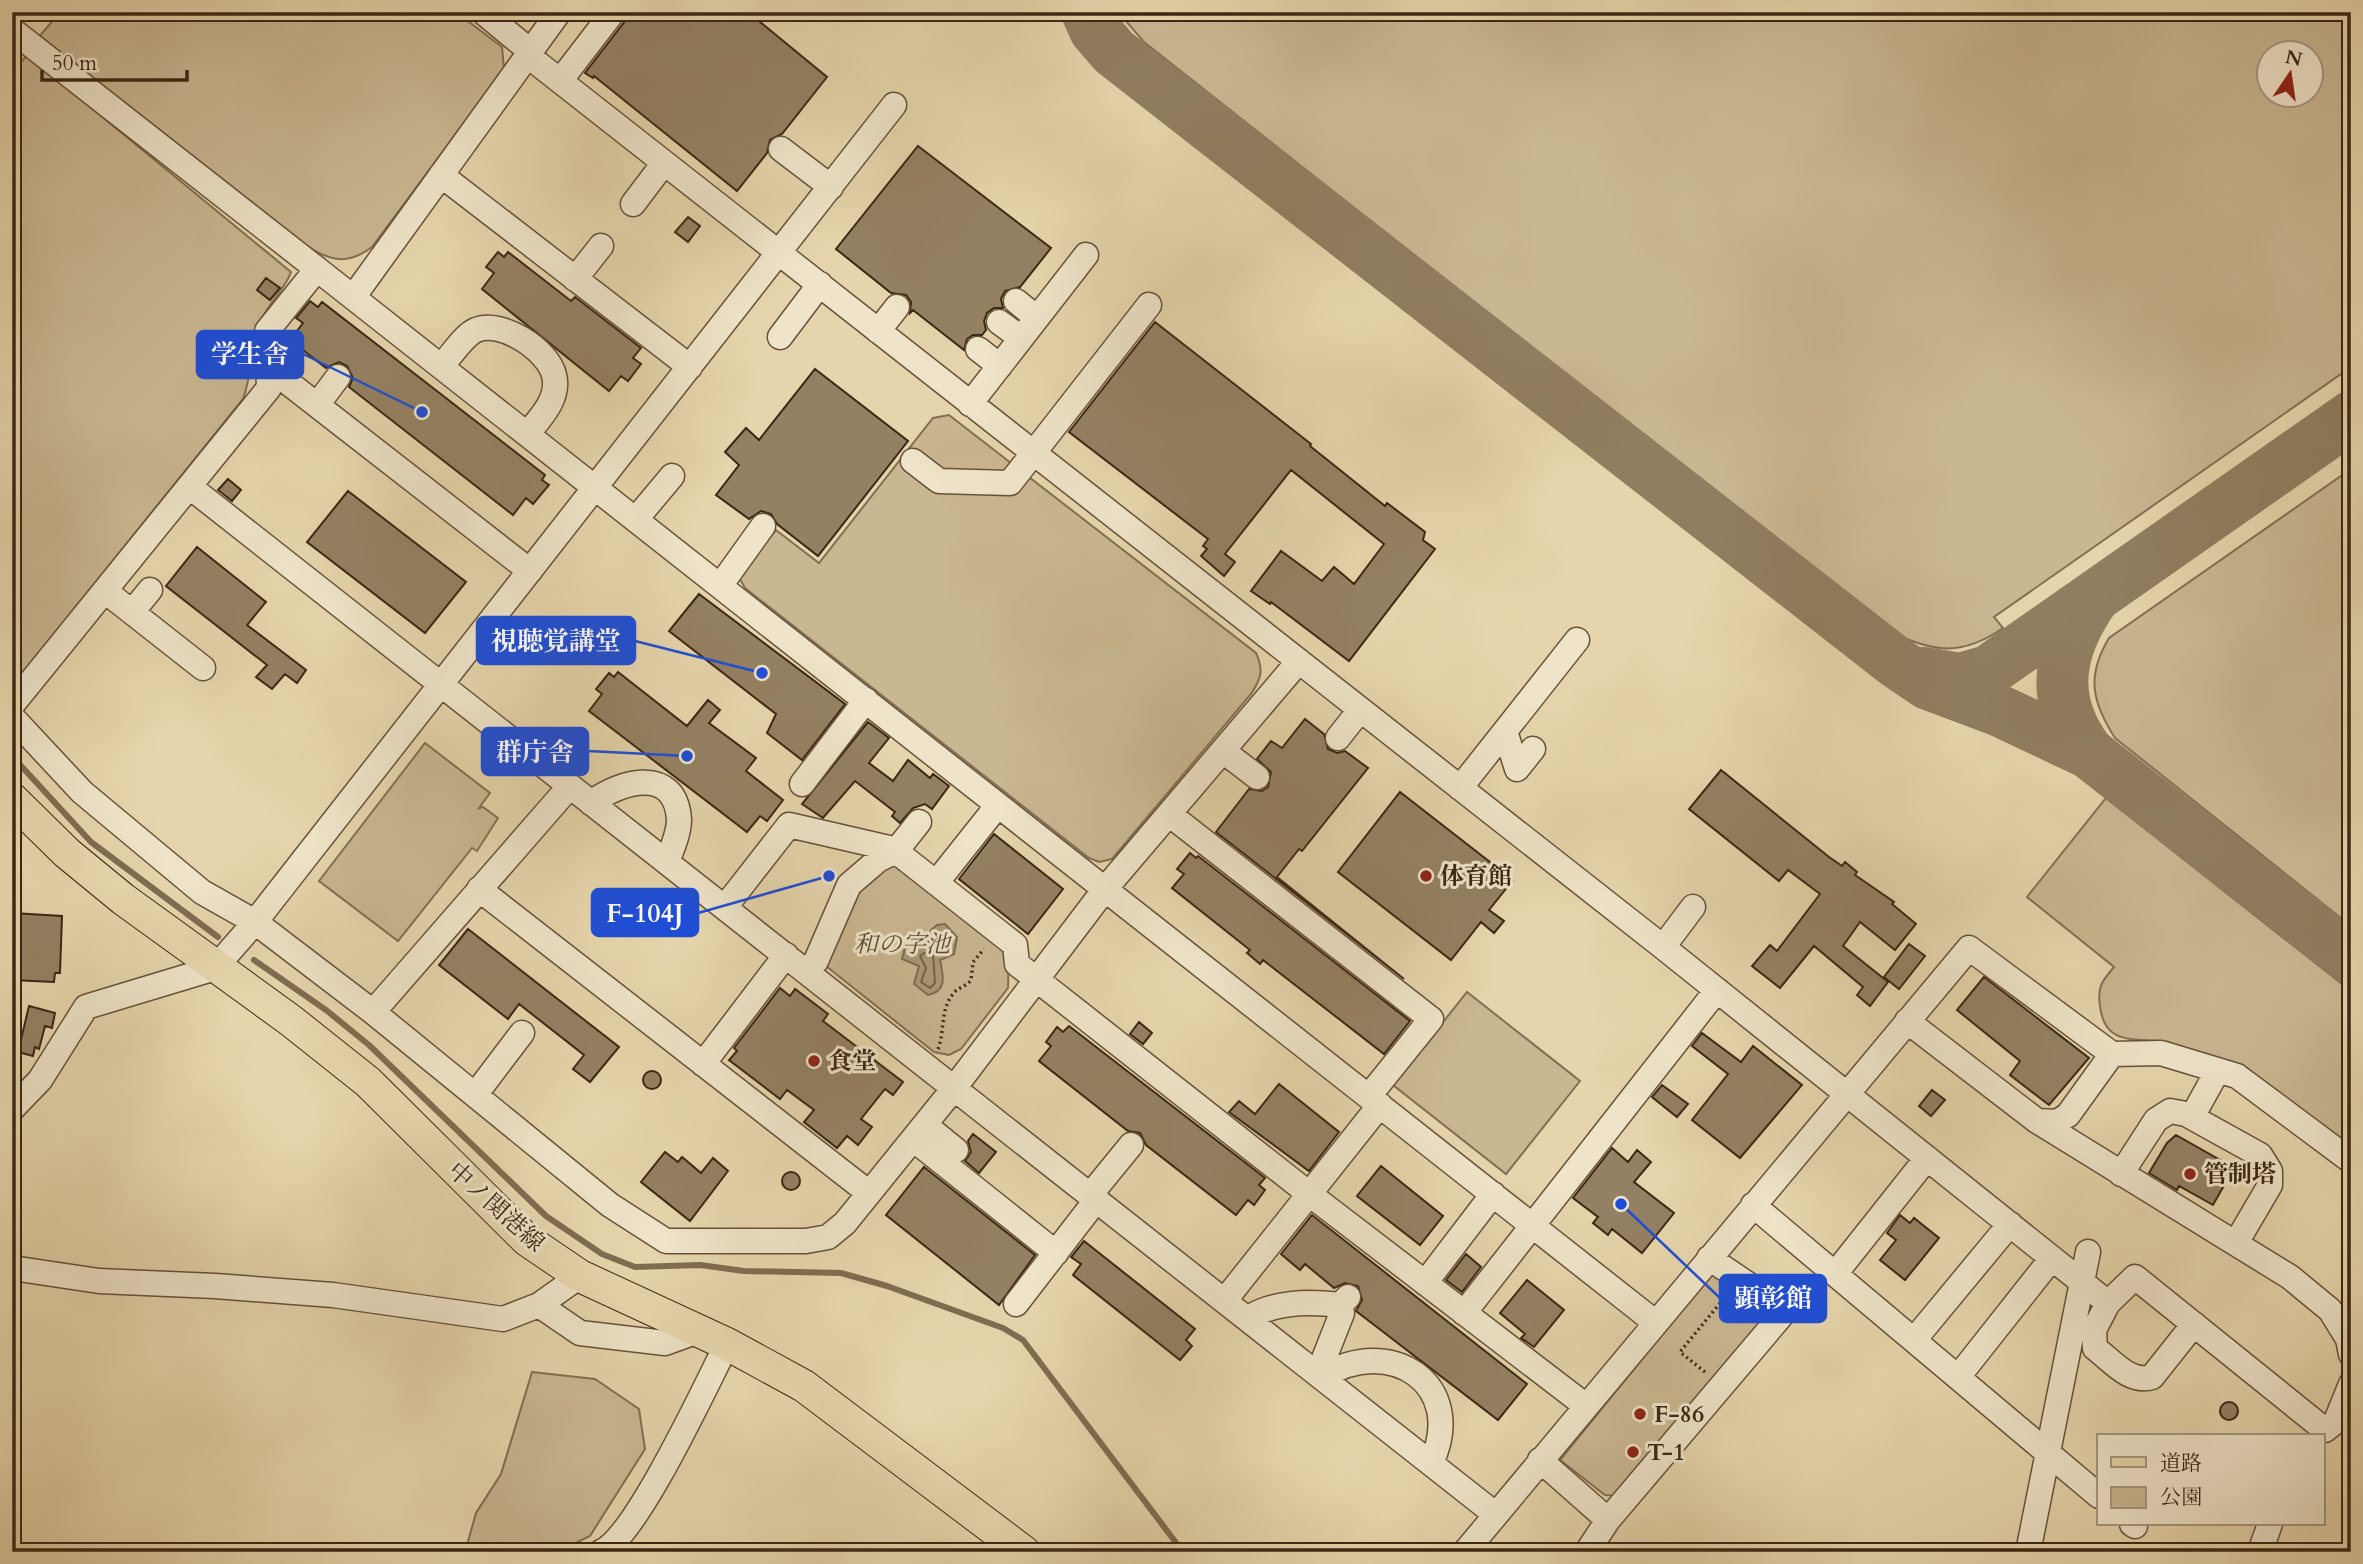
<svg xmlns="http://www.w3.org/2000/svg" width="2363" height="1564" font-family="Cardo,'Noto Serif JP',serif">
  <rect width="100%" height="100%" fill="#e6d5ac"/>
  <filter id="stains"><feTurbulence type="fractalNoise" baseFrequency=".00286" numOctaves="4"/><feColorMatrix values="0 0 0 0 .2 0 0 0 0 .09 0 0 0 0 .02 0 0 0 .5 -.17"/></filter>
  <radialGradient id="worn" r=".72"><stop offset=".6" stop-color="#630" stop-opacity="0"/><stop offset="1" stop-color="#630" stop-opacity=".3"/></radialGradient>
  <!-- green -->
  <path fill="#c9b792" stroke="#826f53" stroke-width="2" fill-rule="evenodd" d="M60,12H456L502,47L504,69L372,247C347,266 329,261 304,244L38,38Z
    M1118,12H2351V367L1994,617L2003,628C1963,656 1934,653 1891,632L1144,42ZM2310,52V94H2268V52Z
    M27,55L291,272C285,289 270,302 262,318C251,340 253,372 243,399L12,686V73Z
    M949,415L1256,653C1264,670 1261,679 1251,694L1112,859L1099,862L1089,858L745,588L740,579L743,569L776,530L819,563L933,418Z
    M2351,469V926L2115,738C2092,702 2086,676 2109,638Z
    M425,743L490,793L479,808L483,807L498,818L477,851L472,848L398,941L319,881Z
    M2106,798L2351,991V1152L2158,1041C2128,1039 2104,1042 2100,1006C2097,987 2102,981 2114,967L2027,897Z
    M895,857L1009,947L1008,988L961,1049L949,1055L934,1052L821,962L853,889Z
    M1467,992L1580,1081L1506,1174L1393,1085Z
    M1712,1273L1758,1310L1762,1327L1617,1496L1605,1495L1560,1460Z
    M532,1372L595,1379L639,1409L645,1449L590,1536L557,1552H465L476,1513L501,1474Z"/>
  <!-- water -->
  <path fill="#ac9a78" stroke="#7f6c50" stroke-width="2" d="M945,924L957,937L954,954L940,960C943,975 948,991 928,995L914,984L919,966L902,959L907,939L913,937L927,947L931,930L937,925Z"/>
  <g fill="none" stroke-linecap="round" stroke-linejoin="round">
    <!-- shore -->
    <path stroke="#746046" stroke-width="2" d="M924,953L933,954L935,983L930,988L921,982L926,968L920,956Z"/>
    <!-- stream -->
    <path stroke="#7f6c50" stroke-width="6" d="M12,756L91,842L218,937
      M254,960L326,1010L369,1045L546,1216L602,1254L635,1267L700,1265L744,1271L841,1273L887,1286L1003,1328L1023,1340L1183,1552"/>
    <!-- taxiway -->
    <path stroke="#907e60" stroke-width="52" d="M1087,12L1095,30L1114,52L1897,663L1928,684L2000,711L2089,753
      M2093,599C2057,651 2049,701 2089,753L2351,958
      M1923,673L1960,679L1988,671L2351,417"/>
  </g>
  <!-- building -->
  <path fill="#948163" stroke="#3b2714" stroke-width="2" d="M628,12H748L827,77L782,134L770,140L767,153L737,191L594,76L593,78L585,73L625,21Z
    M918,146L1051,248L1020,287L1005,291L1001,299L1003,308H994L987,313L984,321L986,330L982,335H973L967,339L964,350L913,310L910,313L911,302L906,295L891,293L836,249Z
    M688,217L700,226L688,242L675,232Z
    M498,252L504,257L508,252L571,301L575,297L641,348L633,358L641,364L628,381L621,376L609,391L482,289L494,273L486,267Z
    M266,278L280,288L270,300L257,290Z
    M310,301L318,307L322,302L545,475L542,480L549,485L533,504L526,498L513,515L349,387L353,378L347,366L339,362L326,368L290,340L303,323L296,318Z
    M1155,322L1311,444L1310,446L1385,506L1387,503L1425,532L1423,540L1435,549L1349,661L1271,602L1270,604L1251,591L1281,551L1322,581L1334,567L1354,584L1384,544L1291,470L1225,554L1235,562L1224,576L1201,556L1207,549L1203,546L1208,539L1069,432Z
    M815,369L908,441L818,556L777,524L771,514L761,511L749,519L716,495L739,465L725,452L746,428L759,440Z
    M228,479L241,490L232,501L218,490Z
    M348,491L466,582L425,633L307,542Z
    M197,547L266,602L247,625L306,670L297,683L285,674L272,689L256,677L267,665L166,586Z
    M699,594L845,704L802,760L767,733L776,714L669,631Z
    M618,672L687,726L708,700L720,710L709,723L756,758L746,771L783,800L767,821L760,816L747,832L589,711L602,694L596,689L609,673L614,677Z
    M1305,719L1324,734L1328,749L1337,753L1345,751L1368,768L1302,851L1299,849L1277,877L1404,979L1216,832L1249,789L1262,791L1268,787L1271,772L1257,759L1271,741L1282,748Z
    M868,722L889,738L869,763L893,781L908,760L930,778L933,774L949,786L932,809L925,804L913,808L900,823L892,816L895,812L855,781L823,818L802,804Z
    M1721,770L1829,857L1842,866L1845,862L1857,872L1855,875L1894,902L1892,904L1916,924L1895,950L1860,922L1843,946L1888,982L1870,1006L1857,995L1863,987L1814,946L1780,988L1752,966L1770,945L1777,951L1820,894L1788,870L1779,881L1689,809Z
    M1400,792L1513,880L1489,910L1504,921L1494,933L1481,922L1451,960L1338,872Z
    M994,834L1063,889L1028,934L959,879Z
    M1190,853L1196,858L1198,856L1410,1021L1384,1054L1263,960L1260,964L1247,953L1250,950L1172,888L1184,874L1177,869Z
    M12,913L62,916L60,973H55L54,982L12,980Z
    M468,929L619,1047L590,1082L573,1069L584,1055L519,1004L508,1019L439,965Z
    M1909,944L1925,956L1899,989L1884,977Z
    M1984,977L2089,1058L2049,1105L2010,1075L2020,1061L1957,1010Z
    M780,988L790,996L795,989L828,1014L823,1021L903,1082L893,1095L885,1089L861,1119L872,1127L858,1145L847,1136L837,1148L804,1122L814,1110L787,1090L780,1099L729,1060L737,1051L734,1048Z
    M29,1006L55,1013L52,1028L45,1026L39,1049L35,1047L33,1056L18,1052Z
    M1139,1022L1152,1033L1143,1044L1130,1034Z
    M1069,1026L1265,1178L1259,1185L1265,1190L1254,1205L1248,1200L1236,1215L1146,1145L1140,1133L1128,1131L1039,1061L1051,1046L1046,1042L1057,1027L1063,1032Z
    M1702,1033L1741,1062L1753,1046L1802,1085L1740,1158L1692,1120L1728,1074L1692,1046Z
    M643 1080a9 9 0 1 1 18 0a9 9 0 1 1-18 0Z
    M1279,1084L1339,1132L1309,1171L1229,1112L1239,1101L1255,1114Z
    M1662,1085L1688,1104L1677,1117L1652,1097Z
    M1932,1090L1945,1100L1931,1116L1919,1106Z
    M973,1134L996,1152L979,1173L965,1161L971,1152L968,1141Z
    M2176,1135L2234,1168L2213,1205L2179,1186L2177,1190L2149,1173L2167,1143Z
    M1612,1148L1628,1162L1637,1150L1651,1162L1634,1182L1674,1213L1642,1253L1612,1229L1608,1235L1593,1223L1598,1217L1573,1198Z
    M665,1152L678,1162L682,1157L701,1173L713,1158L728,1171L690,1221L641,1182Z
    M1381,1166L1443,1216L1420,1245L1357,1196Z
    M924,1167L1035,1255L999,1305L886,1215Z
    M782 1181a9 9 0 1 1 18 0a9 9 0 1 1-18 0Z
    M1312,1215L1527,1384L1498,1420L1356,1311L1362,1300L1358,1286L1345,1283L1334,1288L1305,1264L1300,1270L1281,1254Z
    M1900,1215L1910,1223L1914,1218L1939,1238L1905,1280L1880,1260L1896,1240L1887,1233Z
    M1084,1241L1195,1329L1186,1340L1192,1346L1180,1360L1073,1275L1081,1264L1071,1257Z
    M1466,1254L1481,1267L1462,1292L1446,1280Z
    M1527,1280L1564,1310L1534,1347L1521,1338L1525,1334L1500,1313Z
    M2220 1411a9 9 0 1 1 18 0a9 9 0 1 1-18 0Z"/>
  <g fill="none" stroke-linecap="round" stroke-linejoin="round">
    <defs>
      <path id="minor" d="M483,12L530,51
        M12,30L317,269
        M527,55L1663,947L2108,1303L2135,1277L2325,1430L2351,1409
        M560,81L613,12
        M781,149L831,187
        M441,175L690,367
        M633,204L664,163
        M575,279L601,246
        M354,296L559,12
        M1016,301L1037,318
        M999,322L1021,338
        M878,331L897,307
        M780,337L820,284
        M978,349L1000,366
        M442,365C452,355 464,335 476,330C501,319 548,350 554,375C560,398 541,417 528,433
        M268,367L530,571
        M970,404L1086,255
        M317,405L338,377
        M913,461L939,481L1010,483L1149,305
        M190,487L1495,1514
        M636,519L672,476
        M720,586L763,526
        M105,591L203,668
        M132,612L150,590
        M12,705L269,388L267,331L317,269L1656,1323
        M12,717L82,792L202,892L255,922L373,1012L610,1205L666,1241H806L828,1237L845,1223L955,1087L1105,889L1299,661
        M1505,731L1517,769L1533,749
        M1338,738L1360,710
        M1223,751L1257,777
        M802,784L866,700
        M1460,788L1577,640
        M591,803C620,781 676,765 679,820C679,833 672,849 667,862
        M1169,814L1431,1019L1369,1096
        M936,883L998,805
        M479,889L869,1193
        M725,907L789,825L893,849L1015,945L1017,964L1308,1193L1586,1406
        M1663,947L1693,907
        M807,971L816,961L849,885L878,860L896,851L919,822
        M373,1012L570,786
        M1907,1021L2037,1121L2057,1122L2068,1115L2112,1054
        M703,1064L786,955
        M475,1095L522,1033
        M12,1109L40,1080L86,1007L215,968L255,922L894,105
        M2192,1117L2218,1070
        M2037,1121L2290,1277L2330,1310L2348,1339L2351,1354
        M925,1125L956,1150
        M913,1139L1056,1253
        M2121,1174L2156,1120L2170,1111L2186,1114L2260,1155L2270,1171V1185L2236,1243
        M1091,1194L1131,1145
        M1753,1205L2099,1496
        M12,1268L99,1281L215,1286L333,1295L503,1319L539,1305L580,1276
        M1835,1274L1927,1158
        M1425,1283L1493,1194
        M1225,1300L1380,1105
        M2108,1303L2094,1330L2095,1348C2112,1361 2130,1384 2152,1377L2194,1324
        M1016,1304L1097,1199
        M539,1305L580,1333L665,1343L698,1331
        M1464,1313L1717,990
        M1248,1318C1275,1301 1309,1301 1340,1305L1348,1297
        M1914,1340L2010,1224
        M1318,1374L1342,1313L1340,1305
        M1322,1377C1390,1333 1468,1385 1431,1463
        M1958,1377L2052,1258
        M2336,1421L2351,1384
        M1540,1460L1608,1520
        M2132,1524L2135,1526
        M601,1552C636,1537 706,1385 727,1344
        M1465,1552L1969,948L2112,1054L2161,1053L2237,1076L2351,1161
        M1587,1552L1608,1520L1786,1310L1709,1258
        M2028,1552L2088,1252
        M2260,1552L2270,1524"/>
      <path id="major" d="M12,799L67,853L123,899L290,1020L368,1082L527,1240L580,1276L727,1344L804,1386L1024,1552"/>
    </defs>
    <!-- minor casing -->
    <use href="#minor" stroke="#66523a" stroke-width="27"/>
    <!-- major casing -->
    <use href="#major" stroke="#3b2714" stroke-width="34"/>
    <!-- path -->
    <path stroke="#3b2714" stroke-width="3.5" stroke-dasharray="2 3.5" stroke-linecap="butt" d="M938,1049C945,1031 940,1010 953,994C958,987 966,987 971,980L973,962L984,949
      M1705,1372L1680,1352L1726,1296"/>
    <!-- minor -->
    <use href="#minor" stroke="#efe4c9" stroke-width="24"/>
    <!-- major -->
    <use href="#major" stroke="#e6d5ac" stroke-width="32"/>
  </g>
  <!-- markers -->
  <g fill="#8f2418" stroke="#efe4c9" stroke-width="2.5">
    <circle cx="1426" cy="876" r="7"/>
    <circle cx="814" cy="1061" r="7"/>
    <circle cx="2190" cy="1174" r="7"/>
    <circle cx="1640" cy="1414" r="7"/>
    <circle cx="1633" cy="1452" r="7"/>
  </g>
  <g text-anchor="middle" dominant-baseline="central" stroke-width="6" stroke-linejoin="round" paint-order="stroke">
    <!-- poi labels -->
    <g font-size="24" font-weight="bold" fill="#3b2714" stroke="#efe4c9" text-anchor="start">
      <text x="1440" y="876">体育館</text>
      <text x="828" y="1061">食堂</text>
      <text x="2204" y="1174">管制塔</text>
      <text x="1654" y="1414">F-86</text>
      <text x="1647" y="1452">T-1</text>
    </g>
    <!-- park labels -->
    <g font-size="24" font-style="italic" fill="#5e4b34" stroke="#efe4c9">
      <text x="902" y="944">和の字池</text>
    </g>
    <!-- street labels -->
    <g font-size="24" fill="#3b2714" stroke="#efe4c9">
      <text transform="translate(496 1207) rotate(42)">中ノ関港線</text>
    </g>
  </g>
  <!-- callouts -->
  <path fill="none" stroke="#1d4ed8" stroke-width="2.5" d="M422 412L303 354M762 673L635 641M687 756L588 751M829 876L698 913M1621 1204L1720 1298"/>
  <g fill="#1d4ed8" stroke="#efe4c9" stroke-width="2.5">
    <circle cx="422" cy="412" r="7"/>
    <circle cx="762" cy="673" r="7"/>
    <circle cx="687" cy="756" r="7"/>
    <circle cx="829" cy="876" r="7"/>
    <circle cx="1621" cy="1204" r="7"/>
  </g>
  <g fill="#1d4ed8" stroke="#1d4ed8" stroke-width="2.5">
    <rect x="197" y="331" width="106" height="47" rx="7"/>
    <rect x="477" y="617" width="158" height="47" rx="7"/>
    <rect x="482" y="728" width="106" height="47" rx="7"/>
    <rect x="592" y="889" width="106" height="47" rx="7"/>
    <rect x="1720" y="1275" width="106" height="47" rx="7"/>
  </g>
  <g font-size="26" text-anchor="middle" font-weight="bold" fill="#fff">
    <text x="250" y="363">学生舎</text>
    <text x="556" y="650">視聴覚講堂</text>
    <text x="535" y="761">群庁舎</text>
    <text x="645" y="922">F-104J</text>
    <text x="1773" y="1307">顕彰館</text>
  </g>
  <!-- margin -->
  <rect width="2363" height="1564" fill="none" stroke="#e6d5ac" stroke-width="42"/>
  <rect x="14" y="14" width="2335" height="1536" fill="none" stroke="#3b2714" stroke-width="3.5"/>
  <rect x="21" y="21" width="2321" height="1522" fill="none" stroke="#3b2714" stroke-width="2"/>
  <!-- legend -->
  <rect x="2097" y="1434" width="228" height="91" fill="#efe4c9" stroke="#a79881" stroke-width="2"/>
  <rect x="2111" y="1457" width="35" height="10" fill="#e6d5ac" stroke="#a79881" stroke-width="2"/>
  <text x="2160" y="1470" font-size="21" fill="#3b2714">道路</text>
  <rect x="2111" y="1487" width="35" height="21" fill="#c9b792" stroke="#a79881" stroke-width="2"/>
  <text x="2160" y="1504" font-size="21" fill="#3b2714">公園</text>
  <!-- north arrow -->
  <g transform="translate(2290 74) rotate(13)"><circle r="33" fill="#efe4c9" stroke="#a79881" stroke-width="2"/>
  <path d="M0-5L12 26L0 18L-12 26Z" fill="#8f2418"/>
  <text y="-10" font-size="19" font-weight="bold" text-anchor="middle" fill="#3b2714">N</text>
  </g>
  <!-- scale -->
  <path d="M42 70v10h145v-10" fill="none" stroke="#3b2714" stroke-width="3.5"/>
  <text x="52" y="70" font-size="21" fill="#3b2714" stroke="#efe4c9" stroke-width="5" paint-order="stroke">50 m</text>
  <rect width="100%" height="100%" filter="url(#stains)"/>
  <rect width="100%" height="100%" fill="url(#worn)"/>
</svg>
